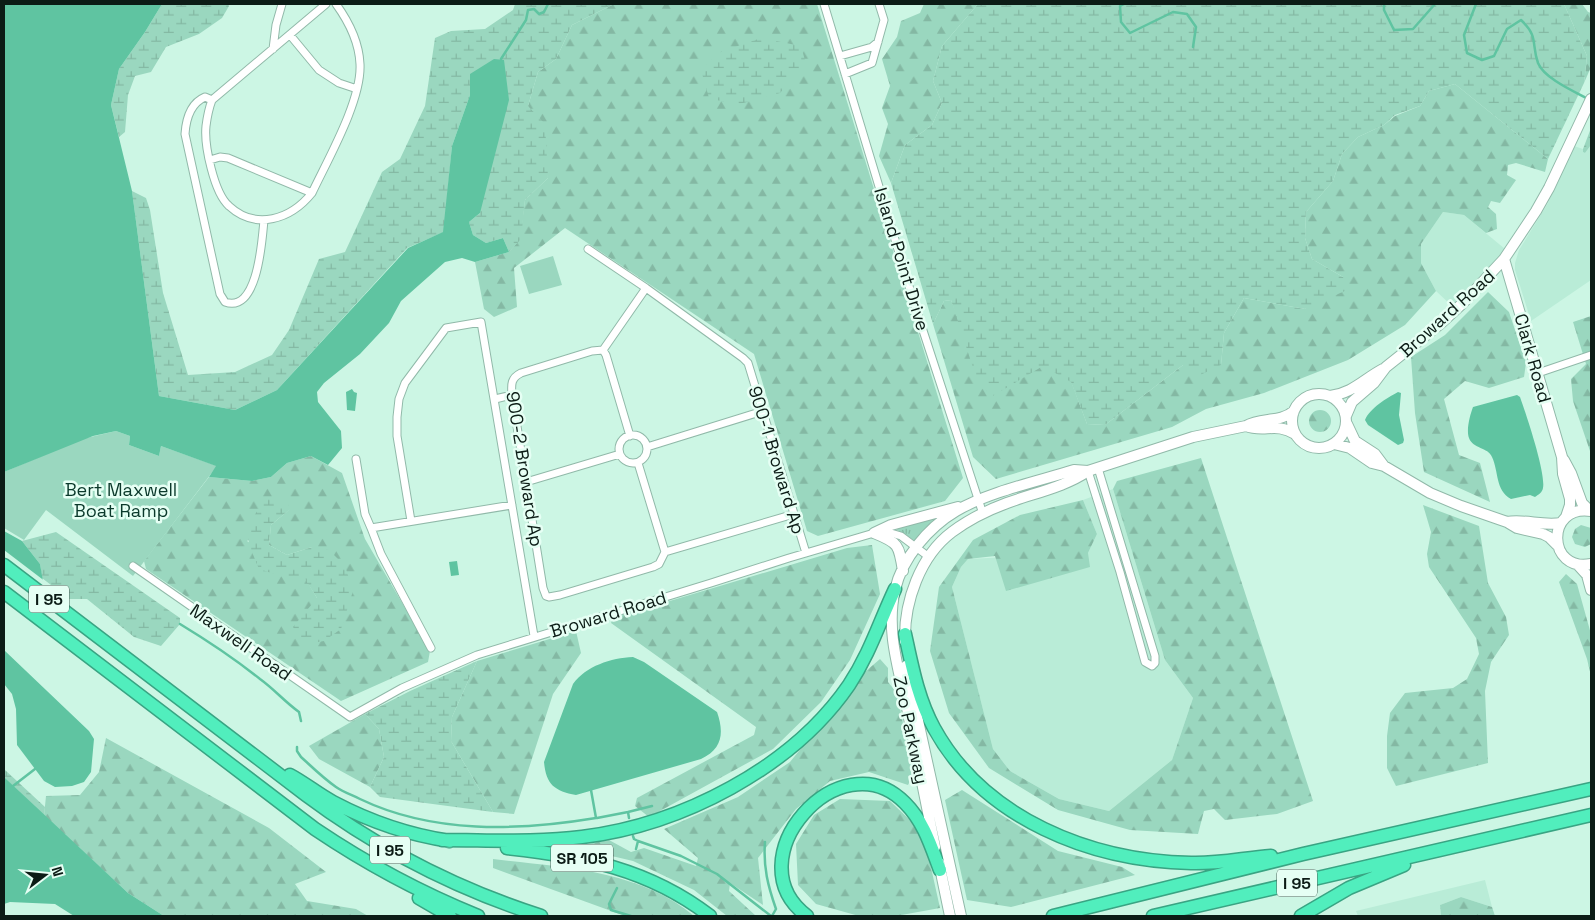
<svg xmlns="http://www.w3.org/2000/svg" width="1595" height="920" font-family="'Space Grotesk',sans-serif">
  <defs>
    <pattern id="grass-tufts" width="24" height="20" patternUnits="userSpaceOnUse" patternTransform="scale(1.25)"><rect width="24" height="20" fill="#9ad7bf"/><path d="M3 7l-1-3M5 7V3M7 7l1-3M15 17l-1-3M17 17v-4M19 17l1-3" fill="none" stroke="#84b8a3"/></pattern>
    <pattern id="forest-firs" width="22" height="20" patternUnits="userSpaceOnUse" patternTransform="scale(1.25)"><rect width="22" height="20" fill="#9ad7bf"/><path d="M5 1l3.5 6h-7zM16 11l3.5 6h-7z" fill="#84b8a3"/></pattern>
    <pattern id="wetland-marsh" width="20" height="14" patternUnits="userSpaceOnUse" patternTransform="scale(1.25)"><rect width="20" height="14" fill="#9ad7bf"/><path d="M1 5h8M5 5V1M11 12h8M15 12V8" fill="none" stroke="#84b8a3"/></pattern>
  </defs>
  <rect width="100%" height="100%" fill="#ccf6e4"/>
  <!-- built -->
  <path fill="#b9ecd7" d="M1591,145V280L1531,321L1515,270V263L1519,250L1548,203L1574,146L1583,149V152L1585,153Z
    M1443,212L1464,215L1505,249L1481,278L1453,307L1436,291L1421,263V244Z
    M1113,489L1165,660L1193,698L1172,760L1109,811L1059,799L1010,771L993,749L952,587L961,567L968,559L1088,553L1097,534L1083,500Z
    M1485,880L1492,907L1461,897L1440,905L1441,916H1358L1356,911Z"/>
  <!-- grass -->
  <path fill="url(#grass-tufts)" d="M939,517L915,541L896,529V527Z"/>
  <!-- forest -->
  <path fill="url(#forest-firs)" fill-rule="evenodd" d="M614,4H817L963,478L945,501L818,536L807,531L754,354L565,228L514,268L517,307L494,317L484,309L475,262L509,252L520,239L525,200L548,178L528,106L538,72L556,59L572,25Z
    M924,4H978L942,46L933,81L942,103L932,125L905,145L891,183L879,156L888,124L882,108L890,86L882,59L897,37L901,21L920,13Z
    M1564,4H1582L1588,12L1591,13V67L1584,83L1587,56Z
    M1455,84L1548,159L1545,172L1516,163L1508,165L1507,175L1516,180L1500,203L1491,201L1488,207L1496,214L1497,229L1486,233L1464,215L1443,212L1421,244V263L1436,291L1405,325L1348,360L1264,393L1206,409L1172,427L996,479L973,457L933,324L944,301L951,300L956,313L1071,381L1087,424L1105,425L1183,365H1221L1224,333L1244,298L1305,309L1343,277L1312,259L1305,238L1306,212L1333,181L1342,154L1358,137L1384,125L1395,116L1420,106L1429,91Z
    M1488,292L1509,312L1526,363L1524,377L1489,388L1465,381L1444,399L1459,455L1480,463L1490,502L1424,472L1415,413L1411,357L1445,335Z
    M1591,316V454L1573,401L1571,379L1586,364L1573,322Z
    M1309 421a11 11 0 1 1 22 0a11 11 0 1 1-22 0Z
    M311,456L342,473L365,539L430,651L428,662L341,701L146,569L144,561L209,477L252,481L271,477L287,463ZM290,509L271,525L269,545L287,555L312,547L324,641L317,598L305,578L247,541Z
    M1201,458L1313,801L1277,814L1225,820L1214,809L1204,811L1198,834L1130,830L1058,810L989,768L949,713L930,651L939,587L973,540L1020,515L1083,500L1097,534L1088,553L1090,567L1006,591L995,556L968,559L961,567L952,587L993,749L1010,771L1059,799L1109,811L1172,760L1193,698L1165,660L1113,489L1117,481Z
    M1423,505L1479,526L1488,583L1506,617L1509,635L1491,662L1485,691L1488,763L1396,786L1387,768V736L1390,713L1405,693L1453,688L1467,679L1479,654L1476,638L1429,567L1427,554L1431,532Z
    M1581,525L1591,528V544L1585,547L1575,544L1572,537L1575,529Z
    M872,545L880,594L850,660L821,702L773,749L649,817L635,806L637,798L754,735L756,727L611,623L613,618L847,548Z
    M1566,574L1577,584L1591,634V676L1587,659L1559,582Z
    M576,631L581,653L553,694L514,814L493,812L451,741L452,717L477,661Z
    M880,659L888,668V682L897,693L913,775L908,785L869,772L830,781L796,809L758,858L763,905L730,883L729,891L756,916H727L694,890L633,861L582,849V845L609,840L631,852L644,848L696,866L698,858L664,829L738,797L790,762L859,677Z
    M365,714L379,729L384,757L370,787L319,759L309,746Z
    M106,738L269,828L326,872L295,884L307,901L356,909L368,916H164L128,893L44,816L46,796L80,795L99,772Z
    M962,790L1058,851L1122,867L1135,875L1011,907L967,900L945,800Z
    M840,799L890,801L913,823L928,854L940,908L896,916H859L816,904L798,885L796,844L814,815Z
    M493,859C560,867 641,870 694,916H625L493,868Z
    M1461,897L1492,907L1495,916H1441L1440,905Z"/>
  <!-- wetland -->
  <path fill="url(#wetland-marsh)" d="M162,4H228L229,6L222,18L199,34L166,47L151,72L135,76L128,95L125,132L119,137L111,105L119,69L145,32Z
    M515,4H614L572,25L556,59L538,72L528,106L545,124L548,178L525,200L521,239L509,252L503,238L486,243L473,235L469,222L480,213L470,74V95L452,146L444,232L407,248L277,390L235,410L159,396L132,191L146,198L150,210L163,293L188,375L235,372L272,355L289,330L319,259L345,252L382,172L400,159L425,106L435,38L451,31L485,29L513,10Z
    M978,4H1564L1587,56L1584,83L1548,159L1455,84L1429,91L1420,106L1395,115L1384,125L1358,137L1342,154L1333,181L1306,212L1305,238L1312,259L1343,277L1347,290L1305,309L1244,298L1224,333L1221,365L1196,377L1183,365L1105,425L1087,424L1071,382L1043,366L991,397L976,377L951,300L944,301L933,324L891,183L905,145L932,125L942,103L933,81L942,46Z
    M761,38L801,46L806,64L780,93L736,105L709,98L701,70L718,53Z
    M1591,128V145L1585,153L1583,152V149Z
    M285,497L290,509L271,525L269,545L287,555L312,547L329,550L345,566L353,591L341,629L324,641L306,644L293,627L317,598L305,579L293,580L259,569C244,533 242,531 266,499Z
    M56,532L180,618V624L161,646L134,637L87,599H69L42,578L40,564L22,541Z
    M477,661L452,717L451,741L493,812L380,797L370,787L384,757L379,729L365,714L410,691Z
    M4,769L45,807L44,816L4,777Z"/>
  <!-- park -->
  <path fill="#9ad7bf" d="M553,256L562,285L529,294L520,266Z
    M116,431L130,436L129,445L159,456L161,446L217,466L133,576L46,510L24,540L4,528V472L82,439Z"/>
  <!-- water -->
  <path fill="#5fc4a1" d="M4,4H162L145,32L119,69L111,105L132,191L159,396L235,410L277,390L408,248L443,232L452,146L470,95V74L494,59L504,60L509,100L480,213L469,222L473,235L486,243L503,238L509,252L475,262L462,258L445,262L401,301L389,323L360,354L324,383L317,392L318,402L341,431L342,448L328,465L311,456L287,463L271,477L252,481L209,477L216,466L161,446L159,456L129,445L130,436L116,431L93,436L4,472Z
    M352,389L354,392L357,393L355,411L347,410L346,392Z
    M1398,392L1401,393L1399,415L1404,440L1403,443L1398,445L1368,425L1365,420C1370,408 1387,398 1398,392Z
    M1517,395L1520,397C1526,414 1546,473 1543,488C1542,493 1539,494 1535,497L1530,495L1511,499C1495,490 1499,472 1492,457C1488,447 1473,449 1469,438C1466,430 1470,415 1473,407Z
    M4,531L22,541L40,564L44,587L4,572Z
    M457,561L459,575L451,576L449,562Z
    M4,650L89,731L94,739L91,772L84,782L72,786L55,787L44,781L17,745L16,709L12,694L4,684Z
    M633,657L644,662L717,712C724,732 723,749 701,759L576,795C555,791 546,785 544,762L573,684C586,666 611,658 633,657Z
    M4,777L128,893L164,916H74L55,904L10,902L4,904Z"/>
  <!-- pier -->
  <path fill="#ccf6e4" d="M4,550L46,582L45,589L4,575Z"/>
  <g fill="none" stroke-linecap="round" stroke-linejoin="round">
    <!-- stream -->
    <path stroke="#5fc4a1" stroke-width="2.5" d="M1124,4L1120,6L1121,22L1130,33L1173,12L1187,14L1196,27L1193,47
      M1384,4V10L1394,30L1413,29L1435,4
      M1476,4L1464,35L1467,53L1482,60L1494,56L1507,29L1521,20C1539,37 1531,43 1538,63C1544,78 1573,91 1588,99
      M501,59L526,20L528,10L534,9L539,14L544,12L548,4
      M180,624C208,641 235,659 260,679C274,689 285,702 299,712L301,721
      M297,747V751L301,757C312,767 323,778 336,787C343,792 352,795 360,799C433,834 518,831 596,818L591,790
      M13,786L35,769
      M628,812L652,806
      M597,818L628,812L629,818
      M633,836L634,839L638,841L681,856L717,874L771,916
      M765,842C763,867 768,886 776,909L772,916
      M636,849L638,841
      M617,888L609,904L611,910L631,916"/>
    <defs>
      <path id="street" d="M326,4L212,100C209,108 207,118 206,126C204,145 214,193 229,206C256,231 291,219 312,193C328,159 362,100 360,64C359,41 349,22 336,4
        M824,4L915,306L983,514
        M290,35L319,70L339,83L357,89
        M273,49L276,25L282,4
        M840,56L872,47L878,42
        M845,74L872,63L884,20L879,4
        M212,100L205,97C191,103 186,119 185,134L220,294L225,302C258,314 262,240 264,220
        M210,160L220,157L228,158L312,193
        M588,249L646,288
        M603,350L606,355L630,436
        M1538,373L1591,355
        M495,399L512,395
        M619 449a14 14 0 1 1 28 0a14 14 0 1 1-28 0Z
        M647,447L763,411
        M356,459L365,514L371,528
        M638,463L665,552
        M1088,471L1120,572L1145,662L1152,666L1155,663V656L1098,468
        M526,482L620,454
        M794,514L665,552L659,564L653,567L560,595L549,597L546,596L543,588L512,395C511,384 511,378 521,373L592,351L603,350L646,288L743,358L748,363L806,553
        M411,521L397,436V417L399,399L405,383L446,328L481,322L534,636
        M133,566L350,717L402,688L477,655L711,583L789,558L874,533H891L901,536L929,557
        M431,648L381,554L371,528L512,505"/>
      <path id="secondary" d="M1504,259L1562,457L1563,474L1570,499V505L1566,517
        M1292 421a27 27 0 1 1 54 0a27 27 0 1 1-54 0Z
        M1330,396C1353,393 1364,379 1383,369
        M1346,416L1352,402L1374,383L1386,367L1440,324L1463,303L1504,259L1536,211L1549,188L1591,99
        M1347,424L1355,441L1375,454L1384,466
        M1246,426C1264,433 1276,422 1295,434
        M1334,444L1350,448L1372,463L1384,466L1430,493L1461,506L1507,522L1517,528L1543,534L1549,537L1557,545
        M1564,460L1571,473L1582,503L1590,511
        M1591,511C1545,504 1547,573 1591,564
        M1507,522C1525,519 1542,526 1561,523
        M874,533L891,525L958,507
        M874,533C899,543 899,545 903,571
        M1577,564L1587,575L1591,590
        M905,641C904,602 920,556 952,532C968,520 988,510 1007,503C1034,493 1065,487 1088,471L1193,437L1246,426C1261,417 1280,423 1294,411
        M906,666L961,916
        M935,847C926,802 917,758 908,713C900,673 885,631 895,590C902,558 929,527 956,511C988,492 1039,481 1074,470L1088,471
        M939,863L950,916"/>
      <path id="highway" d="M4,565L306,795C377,848 457,889 541,916
        M4,592L315,829C367,864 421,893 478,916
        M905,634C912,666 918,699 934,728C984,819 1091,861 1191,863C1218,864 1244,858 1271,856
        M290,775C305,783 318,794 333,802C369,821 409,835 450,841
        M442,840C489,840 536,843 582,837C681,825 792,768 849,685C870,653 879,623 895,589
        M507,848C582,856 649,869 710,916
        M419,898L450,916
        M807,916C732,860 840,737 905,803C924,822 931,846 940,870
        M1053,916L1303,854L1591,789
        M1153,916L1591,815
        M1301,916L1349,888L1404,865"/>
    </defs>
    <!-- street casing -->
    <use href="#street" stroke="#91b9a9" stroke-width="9"/>
    <!-- secondary casing -->
    <use href="#secondary" stroke="#91b9a9" stroke-width="12"/>
    <!-- highway casing -->
    <use href="#highway" stroke="#39a483" stroke-width="15"/>
    <!-- street -->
    <use href="#street" stroke="#fff" stroke-width="7"/>
    <!-- secondary -->
    <use href="#secondary" stroke="#fff" stroke-width="10"/>
    <!-- highway -->
    <use href="#highway" stroke="#51eebd" stroke-width="12"/>
  </g>
  <g text-anchor="middle" dominant-baseline="central" stroke-width="5" stroke-linejoin="round" paint-order="stroke">
    <!-- shield labels -->
    <g fill="#e6fff4" stroke="#4d6059" stroke-width="1">
      <rect x="29" y="585.5" width="40" height="27" rx="4"/>
      <rect x="370" y="836.5" width="40" height="27" rx="4"/>
      <rect x="551" y="844.5" width="62" height="27" rx="4"/>
      <rect x="1277" y="869.5" width="40" height="27" rx="4"/>
    </g>
    <g font-size="16" font-weight="bold" fill="#0c1c16">
      <text x="49" y="599">I 95</text>
      <text x="390" y="850">I 95</text>
      <text x="582" y="858">SR 105</text>
      <text x="1297" y="883">I 95</text>
    </g>
    <!-- street labels -->
    <g font-size="18" fill="#0c1c16" stroke="#e6fff4">
      <text transform="translate(902 259) rotate(73)">Island Point Drive</text>
      <text transform="translate(1447 313) rotate(-42)">Broward Road</text>
      <text transform="translate(1533 358) rotate(74)">Clark Road</text>
      <text transform="translate(777 460) rotate(73)">900-1 Broward Ap</text>
      <text transform="translate(525 469) rotate(81)">900-2 Broward Ap</text>
      <text transform="translate(608 614) rotate(-17)">Broward Road</text>
      <text transform="translate(241 642) rotate(35)">Maxwell Road</text>
      <text transform="translate(911 730) rotate(78)">Zoo Parkway</text>
    </g>
    <!-- park labels -->
    <g font-size="18" fill="#0b392b" stroke="#e6fff4">
      <text x="121" y="489">Bert Maxwell<tspan x="121" dy="21">Boat Ramp</tspan></text>
    </g>
  </g>
  <!-- border -->
  <rect width="1595" height="920" fill="none" stroke="#0c1c16" stroke-width="10"/>
  <!-- north arrow -->
  <g transform="translate(45 875) rotate(74)" stroke="#e6fff4" stroke-width="4" paint-order="stroke">
  <path d="M0-4L9 19L0 12L-9 19Z" fill="#0c1c16"/>
  <text y="-8" font-size="14" font-weight="bold" text-anchor="middle" fill="#0c1c16">N</text>
  </g>
</svg>
